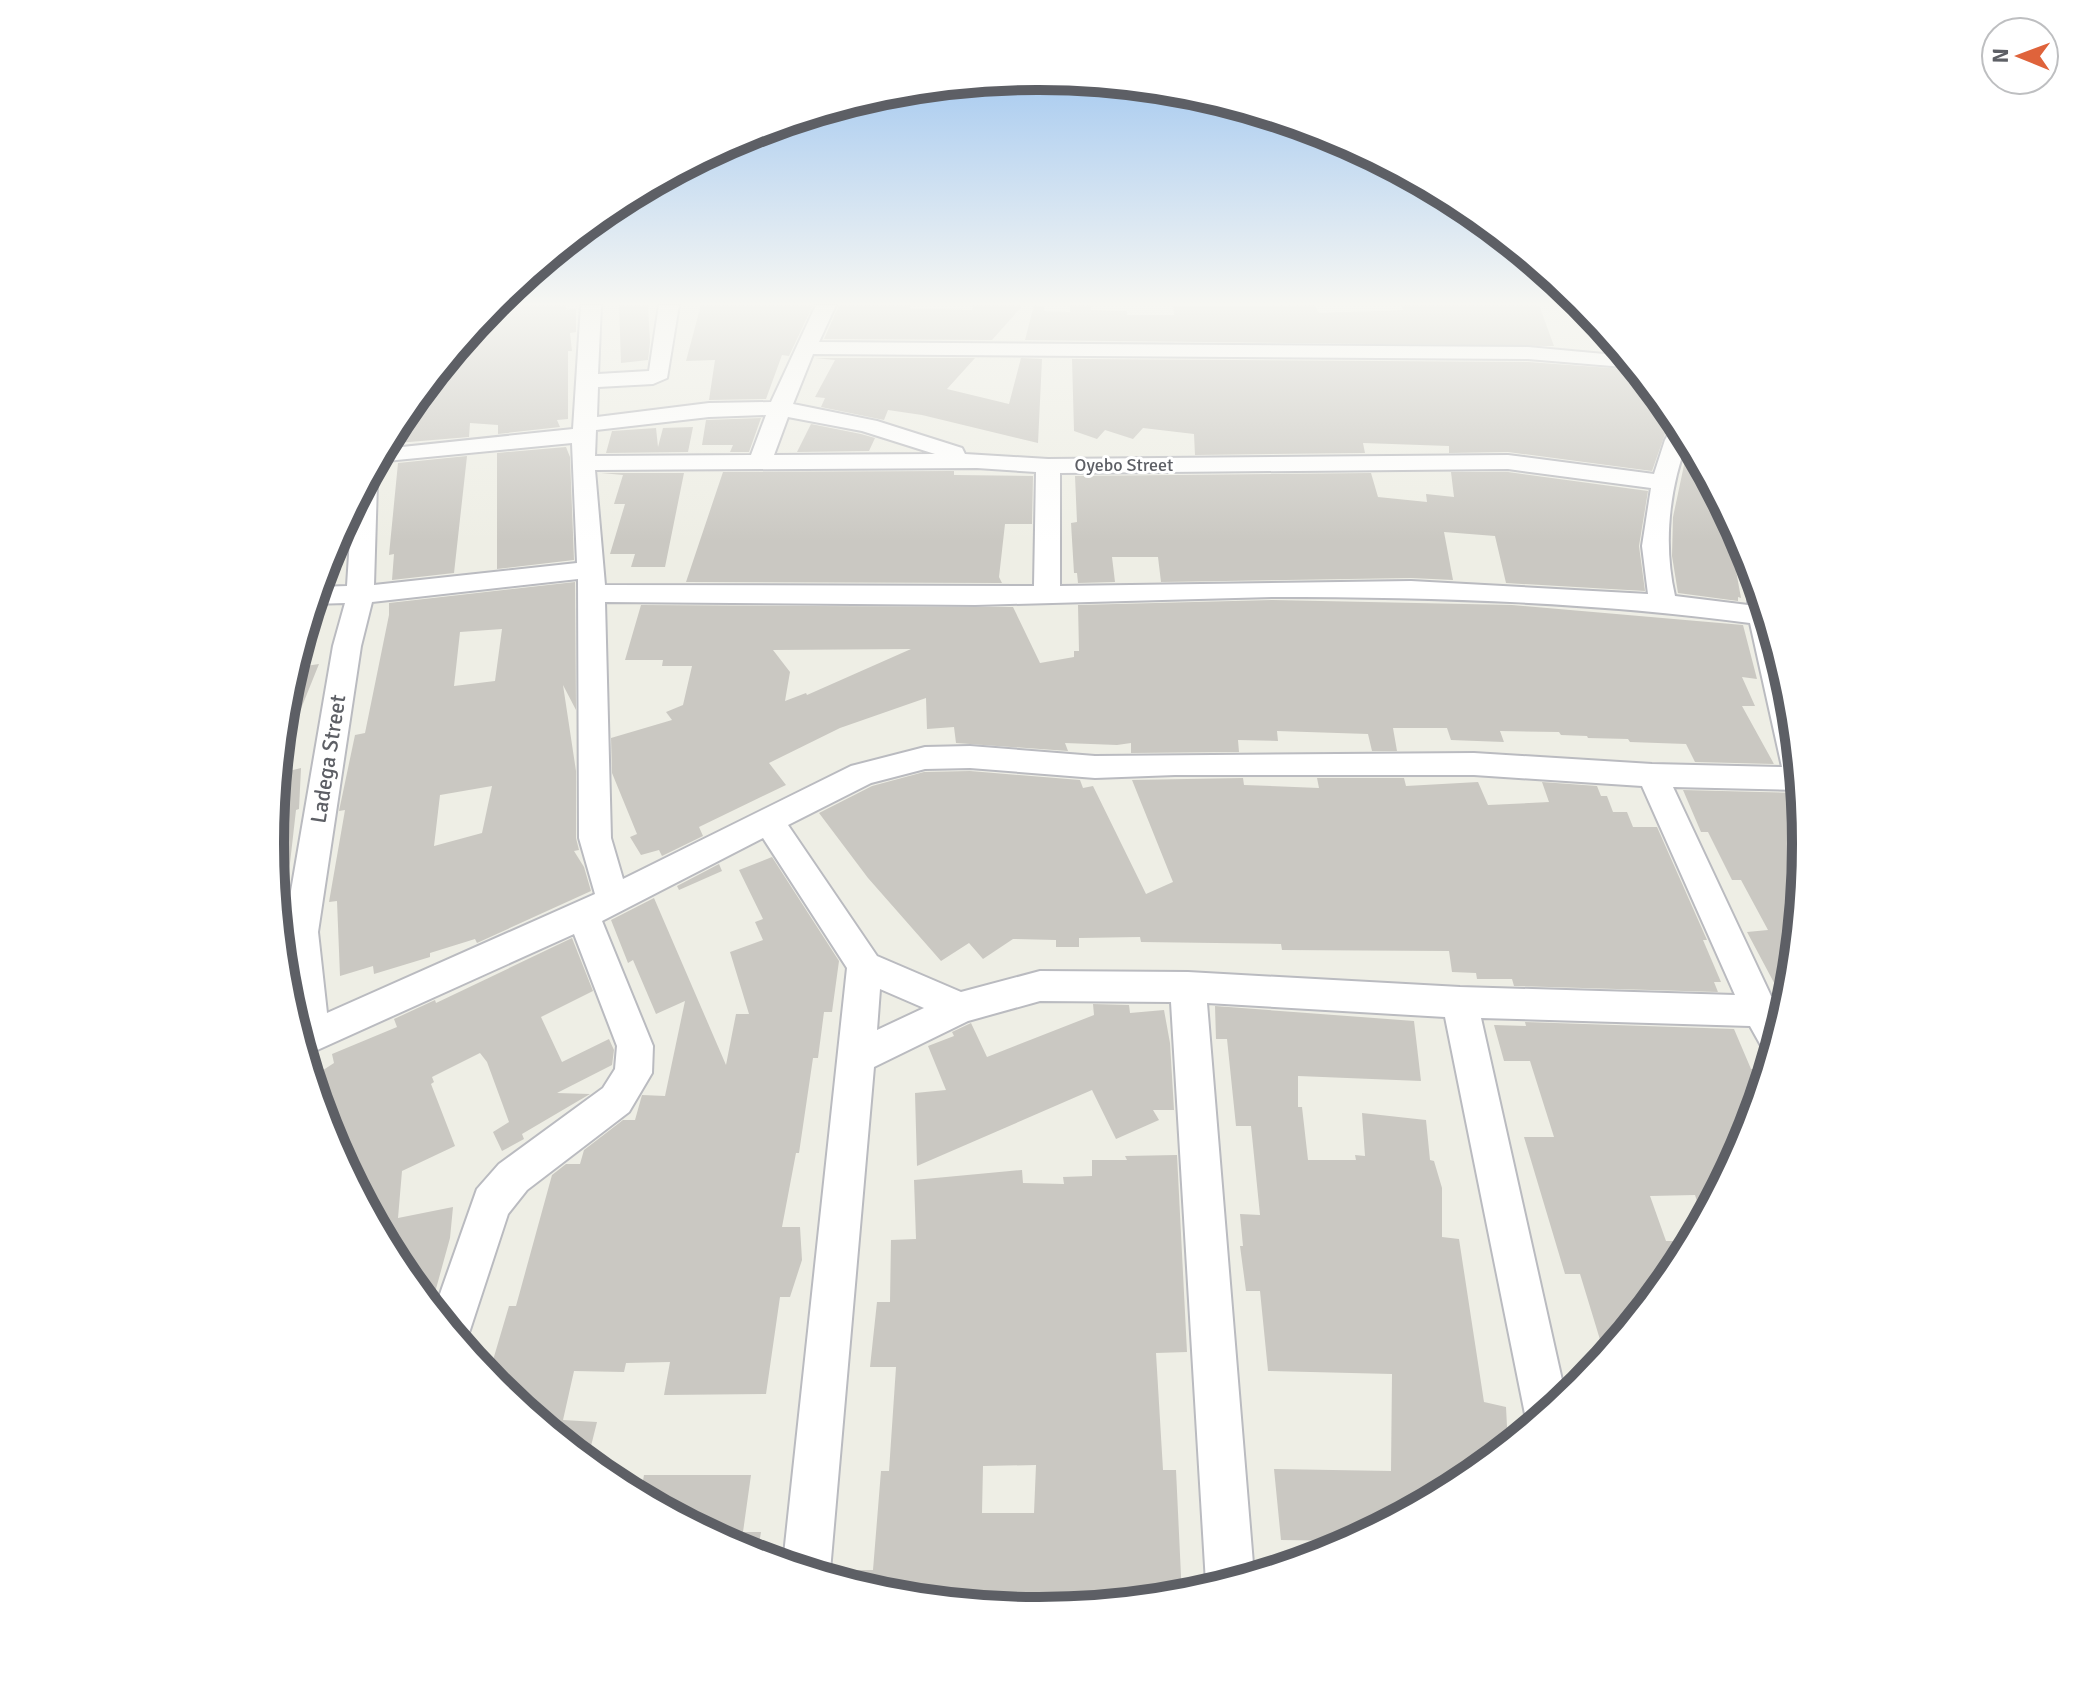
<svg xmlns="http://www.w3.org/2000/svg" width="2076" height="1687" font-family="Signika,sans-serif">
  <rect width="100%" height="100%" fill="#eeeee5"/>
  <!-- building -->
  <path fill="#cac8c2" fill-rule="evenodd" d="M496,305H566V310L576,309V332L570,333L572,351H568V419L557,420L560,427L498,434V425L470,423L469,437L385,444L400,417L491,306Z
    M619,305H648L650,342L648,360L621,363Z
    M701,305H813L789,356L782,355L766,399L709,400L715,360L686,361Z
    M839,305H910V309L972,310L973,305H1023L992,340L824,339Z
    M1034,305L1044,306V311L1070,312V305H1091V310L1127,311V315H1174L1173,306L1314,305L1319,313L1403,310L1401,305H1539L1554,346L1025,340Z
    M1596,320L1623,353L1603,351Z
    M815,358H975L947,389L1009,404L1021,358L1042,359L1038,443L922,415L888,410L884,420L821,407L825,398L815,397L835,360Z
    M1072,359L1528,362L1638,370L1671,411V417L1652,471L1508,452L1449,453V446L1363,443L1365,453L1195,455L1194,434L1143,428L1133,439L1105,430L1097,439L1074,431Z
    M761,418L749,452H730L733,445H702L706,420Z
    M811,424L861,434L875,438L869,451L797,452Z
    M693,427L688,452L606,453L612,431L656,428L658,447L663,428Z
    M566,447L570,457L574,560L497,569V453Z
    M1687,451L1695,453L1747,549L1748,568L1735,565L1741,598L1738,597V601L1678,593L1672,556L1673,517Z
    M467,456L454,573L392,580L394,554L389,555L398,463Z
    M954,471V475L1033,476L1032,524H1005L999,577L1002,583L686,582L723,472Z
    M1451,472H1508L1648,491L1639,546L1645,591L1506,583L1495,536L1444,532L1453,580L1411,578L1161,582L1158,557H1112L1115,582L1078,583L1077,573H1074L1071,523L1077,522L1075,476L1371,473L1378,497L1427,502L1426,494L1454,497Z
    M601,473H684L665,567H631L635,554H610L625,504H614L623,475Z
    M575,582L576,710L563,685L576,771V838L579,850L574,851L584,867L591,891L477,943L475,939L430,953V957L374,974L373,966L340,976L337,901L329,902L345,810L339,811L355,735L365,733L389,615V603ZM502,629L495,681L454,686L460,632ZM492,786L482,833L434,846L440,795Z
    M1273,600L1512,605L1743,625L1757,679L1742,677L1755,706H1742L1774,764L1695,762L1686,744L1630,742L1628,739L1588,738L1587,736L1561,735L1559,732L1500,731L1504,742L1451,740L1447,728H1393L1397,751H1372L1368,734L1277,731L1278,741L1238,740L1239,752L1131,753V743L1117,745L1065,743L1068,751L956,743L954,727L927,729L926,698L840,728L769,763L786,785L699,827L703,836L662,856L659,850L641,855L630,837L637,834L612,773L611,738L672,720L666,712L683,705L692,666H662L663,660H625L641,605L1013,607L1040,663L1074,657V651H1079L1078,605ZM911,649L807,695L806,693L785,701L790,672L773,650Z
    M319,664L286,746L280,745L285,693L293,668Z
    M301,768L299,809L296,810L285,907H277L270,843L277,774Z
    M970,771L1080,780L1083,788L1093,786L1146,894L1173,882L1132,780L1243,778L1244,785L1319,788L1317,778H1404L1406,786L1478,782L1488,805L1549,802L1542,782L1597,786L1601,796H1607L1613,812H1627L1633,827H1657L1707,940H1703L1721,982H1714L1718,992L1514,986L1512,979H1477L1476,973L1452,972L1449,951L1282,950L1281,944L1141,942L1140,937L1079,938V947H1056V940L1013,939L983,959L969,943L941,961L868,878L819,813L872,786L924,772Z
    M1683,790L1800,793L1806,844L1790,996L1780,994L1747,932L1768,930L1741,880H1732L1708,832H1701Z
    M772,857L839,961L832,1012H824L818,1058H813L799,1153H796L782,1227H800L802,1260L790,1297H780L766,1394L664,1395L670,1362L626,1363L624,1372L574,1371L563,1420L597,1422L587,1462L488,1377L509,1306H516L552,1175L566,1164H580L584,1150L623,1120H635L642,1095L665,1096L685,1001L656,1014L633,960L628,963L611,920L654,898L726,1065L736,1014H749L730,952L763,940L755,922L763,919L739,870Z
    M719,864L722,871L679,890L677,886Z
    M572,938L593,991L541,1017L562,1062L609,1039L614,1050L612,1065L557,1093L590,1094L522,1134L524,1139L502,1151L493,1132L509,1122L487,1062L480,1053L432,1077L434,1082L431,1084L455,1146L402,1171L398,1218L453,1207L450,1238L431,1307L400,1270L329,1137L311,1078L334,1063L332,1054L397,1027L394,1019L435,1000L436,1003Z
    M1093,1004L1129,1005L1130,1013L1164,1010L1170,1043L1174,1110H1153L1159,1120L1116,1139L1092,1090L917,1166L915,1093L946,1090L928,1046L954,1036L952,1032L971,1023L987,1057L1094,1015Z
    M1215,1006L1414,1021L1421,1081L1298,1076V1107H1302L1308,1160H1356L1355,1155L1365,1156L1362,1113L1426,1120L1430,1160L1434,1161L1442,1188V1237L1459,1239L1484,1402L1506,1407L1508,1446L1464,1482L1353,1541L1281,1540L1274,1469L1391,1471L1392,1374L1268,1371L1260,1291H1246L1240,1246H1243L1240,1214L1260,1215L1251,1126H1236L1227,1039H1216Z
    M1525,1022L1734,1029L1751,1069H1768L1747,1138L1703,1220L1695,1195L1650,1196L1666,1241H1692L1676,1270L1605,1356L1580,1274H1565L1524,1137H1554L1530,1061H1504L1494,1025L1526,1026Z
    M1177,1155L1187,1352L1156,1353L1163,1470H1176L1182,1597L1038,1611L977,1605V1600L888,1596L830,1579L833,1570H873L881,1471H889L896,1367H870L877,1302H890L891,1240L916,1239L914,1180L1022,1170L1023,1183L1064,1184L1063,1177L1092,1176V1160H1127L1125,1156ZM1036,1465L1034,1513H982L983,1466Z
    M644,1475H751L743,1532H761L757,1557L744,1552L640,1497Z"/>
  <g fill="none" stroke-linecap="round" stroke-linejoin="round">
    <defs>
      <path id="minor" d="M581,305H601L598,374L649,371L659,305H679L667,378L653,384L598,387L597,417L709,403L771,402L816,305H836L819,342L1528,347L1626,356L1636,368L1528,359L813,354L793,404L877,421L962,448L965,454L1048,459L1508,455L1654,474L1665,440L1674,424L1679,423L1688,439C1669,489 1663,544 1675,596L1748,605V595L1752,589L1758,587L1791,694L1800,790L1673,787L1771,996L1789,998L1772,1054L1764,1051L1750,1026L1481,1018L1566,1398L1530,1428L1525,1414L1445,1017L1207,1003L1254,1576L1209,1590L1206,1583L1171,1002L1040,1001L968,1021L874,1067L830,1571L827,1578L783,1564L847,968L763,838L602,921L653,1046L652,1073L629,1112L527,1190L508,1214L470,1330L462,1346L434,1311L477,1189L499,1164L603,1088L615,1069L617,1046L574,934L304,1056L292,1015L284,932L333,646L345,603L313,604L318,587L347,586L352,507L368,477L377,483L374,585L577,563L572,443L376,462L383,449L573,429ZM766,415L751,455L595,456L596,430L709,417ZM788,417L862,431L935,454L774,455ZM977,468L1036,472L1034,586L605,585L595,470ZM1508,469L1651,488L1642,546L1648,594L1411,581L1060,586V473ZM578,579L579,838L595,894L327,1013L318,932L361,646L372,602ZM1273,597C1432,597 1592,602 1750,623L1782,767L1652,764L1474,753L1095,756L970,746L925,747L851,766L623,879L611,838L605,602L975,605ZM970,768L1095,778L1175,775H1474L1642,786L1735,995L1460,987L1188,972L1040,971L961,992L877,956L788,825L871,783L925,769ZM880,989L924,1008L877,1030Z"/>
    </defs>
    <!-- minor casing -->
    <use href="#minor" stroke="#babbc0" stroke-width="4"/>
    <!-- minor -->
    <use href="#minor" fill="#fff" fill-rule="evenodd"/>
  </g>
  <!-- sky -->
  <linearGradient id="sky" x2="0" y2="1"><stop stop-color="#8fbdef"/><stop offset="0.56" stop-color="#f7f7f3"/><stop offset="1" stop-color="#f7f7f3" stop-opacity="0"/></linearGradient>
  <rect width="2076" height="542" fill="url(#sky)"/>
  <g text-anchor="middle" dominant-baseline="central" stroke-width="6" stroke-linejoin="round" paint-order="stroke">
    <!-- far-street labels -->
    <g font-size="18" fill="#5d5f65" stroke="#fff">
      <text x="1124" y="465">Oyebo Street</text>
    </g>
    <!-- street labels -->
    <g font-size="22" fill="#5d5f65" stroke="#fff">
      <text transform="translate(328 759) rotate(-81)">Ladega Street</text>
    </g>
  </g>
  <!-- crop -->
  <path d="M0 0H2076V1687H0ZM1037 90H1039A753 753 0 0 1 1792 843V844A753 753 0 0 1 1039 1597H1037A753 753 0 0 1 284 844V843A753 753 0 0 1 1037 90Z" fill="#fff" fill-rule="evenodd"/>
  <path fill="none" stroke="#5d5f65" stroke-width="10" d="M1037 90H1039A753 753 0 0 1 1792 843V844A753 753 0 0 1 1039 1597H1037A753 753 0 0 1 284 844V843A753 753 0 0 1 1037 90Z"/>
  <!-- north arrow -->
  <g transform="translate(2020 56) rotate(271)"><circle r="38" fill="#ffffff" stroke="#bebfc1" stroke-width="2"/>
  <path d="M0-6L14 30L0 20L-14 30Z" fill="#df633b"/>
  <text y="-12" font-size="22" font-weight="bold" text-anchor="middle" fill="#5d5f65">N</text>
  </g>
</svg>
